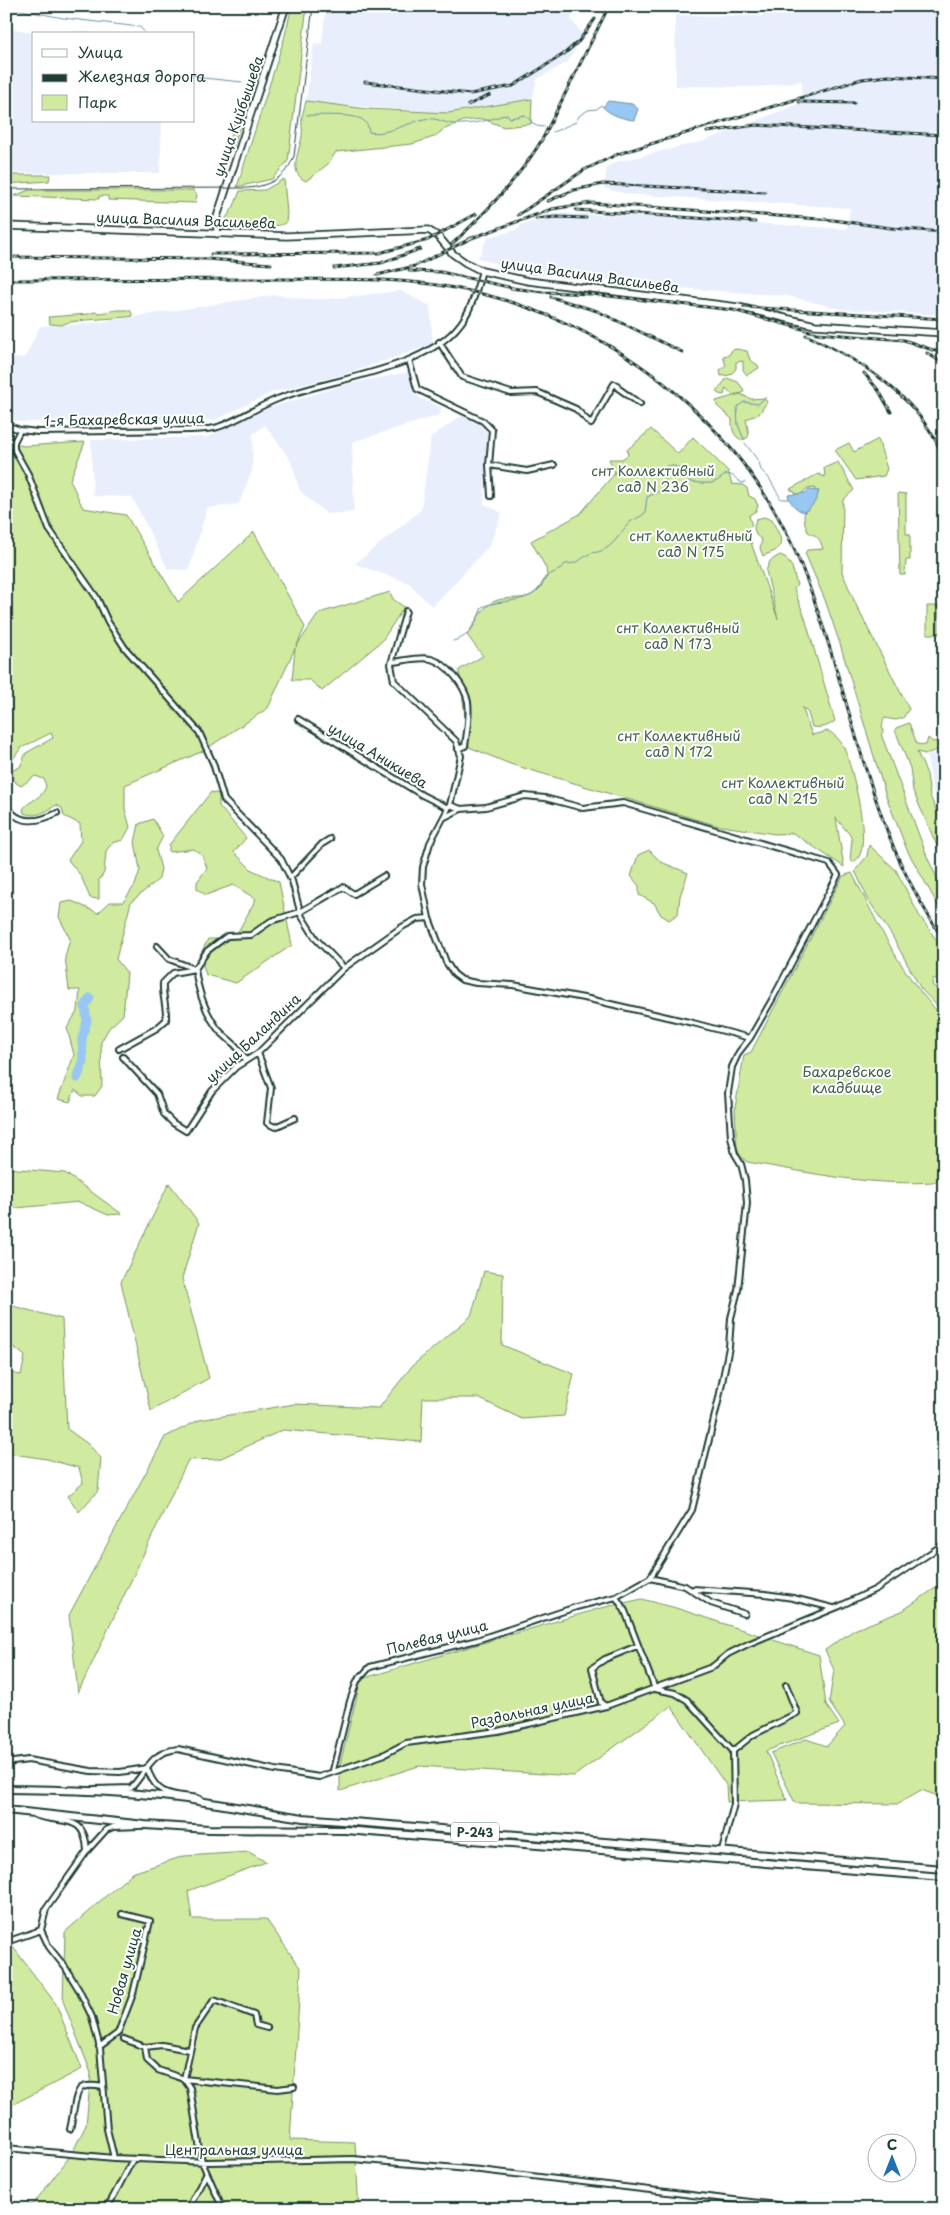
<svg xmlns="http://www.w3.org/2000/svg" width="950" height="2215" font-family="'Playpen Sans',sans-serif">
  <rect width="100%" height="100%" fill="#fff"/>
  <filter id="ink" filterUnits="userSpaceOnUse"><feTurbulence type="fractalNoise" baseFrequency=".02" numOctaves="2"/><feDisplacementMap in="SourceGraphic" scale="10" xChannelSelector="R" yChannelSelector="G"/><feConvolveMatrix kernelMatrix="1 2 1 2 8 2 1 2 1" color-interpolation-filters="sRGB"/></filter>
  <g filter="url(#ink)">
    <!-- built -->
    <path fill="#e9eefd" d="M326,6H578L571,19L583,35L568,62L537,79L532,99L448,113L323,104L306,101L314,43L322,44Z
      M895,6H944V315L841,309L788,296L641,285L562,272L560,275L536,276L478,258L488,237L517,230L522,224L543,220V215L560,213L670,218L847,229L850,208L626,194L604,188L607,167L616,162L704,141L801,103L802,81L758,87L676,86L675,15L761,16L773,9L867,10L887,9Z
      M6,27L33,33L82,31L99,34H34V121H162L160,173H6Z
      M401,291L430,306L433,344L346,374L273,392L215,420L21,422L6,418V358H25L40,326L88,324L275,295L305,299H329Z
      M409,372V378L419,398L441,407L440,415L352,442L354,512L327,514L300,491L291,461L265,425L253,434L252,470L239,504L207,508L189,570L168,569L132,497L93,496L91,440L208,437L269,408L347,384Z
      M461,416L483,425L487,434L484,504L502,513L489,546L432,607L409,583L355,564L421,510L431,437Z
      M944,750V823L936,806L927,756Z"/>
    <!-- green -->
    <path fill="#d0eaa0" stroke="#78946a" d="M292,6H307L288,161L272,179L237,187L284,39Z
      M532,99L531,124L504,127L483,119L463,121L443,130L434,137L412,144L336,152L328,164L306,181C287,173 300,150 302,136C303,130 301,122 302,116C303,111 305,107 306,101L367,109L448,113Z
      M238,110L244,115L233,147L227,151Z
      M6,175H50L49,181L6,184Z
      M284,179L287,213L286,223C272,229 252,226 236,229L230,224L226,218L234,206L240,191L265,190Z
      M29,190H193L197,195L195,203L108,200V196H99V199L14,196Z
      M117,310H130L133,316C119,319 69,319 62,325L50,324L48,317L89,314L94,312L100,313Z
      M737,349L747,351L750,360L758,365L759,368L747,375L743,370V361L736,362V369L730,375L721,376L720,370L726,366L723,356L729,355L732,350Z
      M727,378L738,382L744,390L743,393L732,395L726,388L724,395L719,394L716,392Z
      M740,394L751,399L764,398L767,402L759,414L746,419L749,435L747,438L742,440C732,436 732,427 732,419L717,406L716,401Z
      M651,429L678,454L693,437L728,471L732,484L743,485L747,488L749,496L755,499L758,506L756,511L749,515L752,526L747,531L778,619L766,571L770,561L780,555L785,557L792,567L797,585L794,589L805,618L835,721C828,727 820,728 812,727L808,713L802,707L812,735L828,731C833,733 839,739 842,744C851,760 877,858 852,862L850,859L852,840L850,835L836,818L844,867L793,833L775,834L715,825L510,764L469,747L459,670L483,656L467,635C474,625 480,610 491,603C512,591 532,610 545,577H547L546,568L531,541L580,514L615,473L609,459H622L628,455L627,450Z
      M878,439L887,469L884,476L856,480L835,450L849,443L854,452Z
      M6,442L24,446L85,442L70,480L83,508L126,515L178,602L254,532L305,627L296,647L319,613L390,592L393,599L404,607L382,641L322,691L310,680H292L295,648L268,708L203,751L125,785V809L130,827L123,840L112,843L106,851L104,873L99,880V899L90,898L81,876L68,860L81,841L80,824L64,816L62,808L56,805C46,812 36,818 24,813L23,809C32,798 39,801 46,787L44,779L35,776L21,786L16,783L11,771L20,767L26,753L53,738L51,733L21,748L10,763L6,764Z
      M838,462L854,490L843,500L842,572L857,607L909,709L903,718L896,720L884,718L882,727L884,731L881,734L928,859L942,888L944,916L907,850L886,796L840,644L825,600L805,553L807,550L823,549C820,539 818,536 808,532C797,506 812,508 815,488L806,489L800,496L790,489L818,474L825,477L824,468Z
      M898,493L906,494V534H910V560H906L905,575H900Z
      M764,517L772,520L780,536L781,544L775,551L763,556L760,548L762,540L756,535L754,528L756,519Z
      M927,606H939V634H927Z
      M944,711V748L925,754L917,752L927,774L930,796L944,828V862L913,791L910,768L895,730L896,728L909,723L917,744L926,745L928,738L933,742L943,740L936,715Z
      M211,792L219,794V806L246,838L234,852L252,870L279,882L292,945L236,983L206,975L200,955L208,939H234L256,899L233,885L206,895L197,889V882L207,868L202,855L194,849L169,852V845Z
      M153,819L163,836L156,850L161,869L159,879L131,902L116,959L127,973L123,1015L109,1028L101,1042L102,1086L95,1096H82L75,1090L70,1102L58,1099L74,1055L67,1028L78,1010L80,990H69L65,957L70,939L59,917L61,903L72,901L98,913L110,902H123L135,885L140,870L135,842L139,824Z
      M869,845L896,870L919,915L944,951V978L933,979L932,985L944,994V1013L921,989L891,934L869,901L855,871L867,856Z
      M649,850L661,862L688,873L680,896L678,914L669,920L661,915L654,903L639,895V886L631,876L638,855Z
      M852,873C878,924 902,977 944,1018V1181C877,1188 812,1173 747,1162L737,1153L735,1108L744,1055L751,1052L843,876Z
      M6,1168L65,1173L122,1214L108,1215L79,1202L6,1209Z
      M169,1183L199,1223L182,1278L209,1378L151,1411L121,1282Z
      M484,1271L503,1274L502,1345L574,1374L564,1416L522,1419L478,1398H423L421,1442L283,1430L219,1459L188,1460L78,1693L69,1615L165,1437L199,1420L295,1404L379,1408L412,1366L471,1316Z
      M9,1305L62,1319L67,1429L88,1444L101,1458L98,1491L79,1512L68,1496L83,1483L79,1468L47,1459L6,1453V1372L21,1375L25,1356L6,1341V1313Z
      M944,1582V1798L921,1790L897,1804L795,1803L771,1753L806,1739L827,1746L845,1726L829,1702L834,1670L825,1650L854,1630L902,1611Z
      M642,1599L676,1608L819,1655L826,1705L839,1724L766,1751L787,1800L727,1802L726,1785L671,1706L574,1776L419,1766L340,1791V1764L361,1679L601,1608Z
      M249,1852L266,1862L188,1891L192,1919H266L301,1969L290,2140L355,2142L359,2209H18L34,2203L71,2155L86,2125L91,2073L63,2001L65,1932L132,1873L184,1856Z
      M6,1947H13L56,2004L82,2069L6,2108Z"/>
    <!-- water -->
    <path fill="#98c7f3" stroke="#6890a7" d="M608,101L632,104L638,109L634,120C624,119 610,115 603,107Z
      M809,490L819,491C816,501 813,507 804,512C796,510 790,503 788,495L805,493Z"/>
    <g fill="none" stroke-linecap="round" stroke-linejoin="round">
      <!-- stream -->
      <path stroke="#6890a7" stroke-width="1" d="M6,7L63,18L140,27L146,34
        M194,75L203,78L242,82
        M307,115C319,116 357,113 364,121C368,124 368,128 369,132C384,136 408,123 424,119C437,117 443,123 454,124C472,125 490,120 507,114L510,118L525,115L536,126L544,127
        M553,132L576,122L579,116L588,110L597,109L601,105L603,107
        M744,439L738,425L737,407L744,402L758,404L766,397
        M745,443L759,462L761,470L769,478L781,499H789
        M453,641C471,637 476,623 482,607C501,599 526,604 540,588C543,585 544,580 546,578C552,571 559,573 565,564C578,564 579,560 589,554C592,552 597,553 601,551C614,546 620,533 629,523C633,519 640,518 645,513L647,497L659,492L665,486L666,466C681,464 682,473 690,482C696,482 705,484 711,483C726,480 723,465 741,483L745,482"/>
      <!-- river -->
      <path stroke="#98c7f3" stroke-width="9" d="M77,1078L83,1063L82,1039L87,1021L85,1006L90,998"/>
      <defs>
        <path id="minor" d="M439,342L462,377L511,393L537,392L576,409L591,424L614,384L617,385L618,388L640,404
          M409,360L417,389L483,421L492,430L489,465L491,496
          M6,425L20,430L38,432L191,430C200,429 210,430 218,427C239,420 258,406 280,398C333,377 433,371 465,317C474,303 477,286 482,271
          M20,430L14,442V449L28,474L49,529L97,598L108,622L125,648L199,732L213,763L224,800L281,859L292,881L301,915L316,939L344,968
          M6,435L13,447
          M489,465L527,471L554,465
          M406,611L391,664L394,681L456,741L461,756L450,805L430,843L423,867L422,884L429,918L446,962L454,974L462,980L476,983L513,985L589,999L693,1023L750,1038
          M392,662C404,661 420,656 431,659C447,663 465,686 468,702C470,717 467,731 465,746L458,749
          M298,719L422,795L448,808
          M6,805C18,826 39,822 57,813
          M445,817L461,809
          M290,878L322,844L330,839
          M157,946L169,959L195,969C198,990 204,1010 217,1028C228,1041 237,1043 246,1060
          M119,1049L157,1028L166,1020C167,1007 162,996 163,983L173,973L195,969L207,951L227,936L251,935L271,921L300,912L343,887L354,894L384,876
          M258,1053L271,1088L267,1123L275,1127L295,1118
          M123,1057L157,1094L164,1114L173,1123L186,1131L212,1091L236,1067L258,1053L344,968L402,927L417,919L429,918
          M650,1578L685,1586L711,1603L745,1614
          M693,1589L765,1594L793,1598L833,1608
          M616,1597L625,1611L655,1689
          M655,1689L675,1693L687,1700L733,1751L734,1804L722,1850
          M606,1706L601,1703L592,1668L605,1659L637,1646
          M733,1751L753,1735L797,1713L786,1685
          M6,1763L28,1760L91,1771L120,1772L147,1768
          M147,1768C157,1797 171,1794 198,1798L202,1800
          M333,1770L350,1701L357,1681L370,1667L477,1640L576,1607L616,1597L650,1578L692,1510L719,1398L729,1347L731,1318L738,1290L747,1203L745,1180L741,1164L735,1154L731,1137L728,1093L732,1067L739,1052L750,1038L773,998L838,875L829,863L623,803L583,808L545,798L525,796L486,807L461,809L450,805
          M94,1789L131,1788C148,1770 150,1752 178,1749L275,1770L319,1777L385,1754L406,1743L498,1731L606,1706L712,1667L728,1654L748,1644L840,1606L876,1589L944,1544
          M35,1815C62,1825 85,1812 87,1851
          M6,1942L41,1930
          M267,2028L256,2025L254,2015L214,2000L195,2028L184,2079L278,2089L294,2087
          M124,2039L145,2047L147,2060L158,2070L184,2079L190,2088L202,2162L223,2209
          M99,2047L118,2033L133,1994L150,1921L122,1914
          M145,2047L162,2045L189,2050
          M70,2129C73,2120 74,2090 83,2087C88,2085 97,2086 103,2087
          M6,2148L114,2158L208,2162L353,2159L480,2170L811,2209
          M114,2158L107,2129L100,2048L92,2017L79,1990L65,1967L49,1947L41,1930L46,1909L87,1851L106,1830L113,1827L140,1826
          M104,2209L111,2201L133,2159
          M188,2209L206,2174"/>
        <path id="secondary" d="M6,226L287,236L428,230L438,236L453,254L466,263L482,271L528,281L738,307L815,325L944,333
          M217,234V217L286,6"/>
        <path id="trunk" d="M6,1789C72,1790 140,1791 205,1802C238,1807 270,1813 303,1818L944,1869
          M6,1810L145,1825L209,1829L345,1830L944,1877"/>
      </defs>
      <!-- minor casing -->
      <use href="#minor" stroke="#1f3d34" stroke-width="8"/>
      <!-- secondary casing -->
      <use href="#secondary" stroke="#1f3d34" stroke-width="9"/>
      <!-- trunk casing -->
      <use href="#trunk" stroke="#1f3d34" stroke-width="10"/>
      <!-- minor -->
      <use href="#minor" stroke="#fff" stroke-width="4"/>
      <!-- secondary -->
      <use href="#secondary" stroke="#fff" stroke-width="5.5"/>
      <!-- trunk -->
      <use href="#trunk" stroke="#fff" stroke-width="6"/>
      <!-- tram -->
      <path stroke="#1f3d34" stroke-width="1" d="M6,189L248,188C270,186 286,177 294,156L313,6"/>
      <defs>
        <path id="rail" d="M365,82L470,94L513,86L564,54L579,41L595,19
          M799,102L854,103
          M468,105L490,95
          M707,132L756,125L944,135
          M548,201L574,190L603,184L765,192
          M576,210L755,222
          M518,215L584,170L618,154L862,79L888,76L944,79
          M536,219L556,217L586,218
          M469,239L552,209L591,203L833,220L891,228L944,232
          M452,244C483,216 524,172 544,136L609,6
          M211,254L379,253L428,240L476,214
          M6,257L207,259L271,264
          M334,268L381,263L420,249
          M409,271L441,272L517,289
          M377,275L415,266L474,237
          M6,280C99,280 191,279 284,279C339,280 394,277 449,287C605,314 741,418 801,565C838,657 856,756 894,848C907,880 925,911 944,941
          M511,288L543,292L591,294L733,310L817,333L904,340L944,354
          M551,297L597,311L682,352
          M744,307L944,319
          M806,335C862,361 921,398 944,459
          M927,353L944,364
          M864,373L879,391L891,412"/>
      </defs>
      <!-- rail casing -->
      <use href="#rail" stroke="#1f3d34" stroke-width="3"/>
      <!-- rail -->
      <use href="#rail" stroke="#fff" stroke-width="1" stroke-dasharray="4" stroke-linecap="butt"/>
    </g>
  </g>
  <g text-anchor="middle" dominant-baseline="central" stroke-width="4" stroke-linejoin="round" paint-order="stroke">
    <!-- shield labels -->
    <rect fill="#fff" stroke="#627771" stroke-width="1" x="451" y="1822.5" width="48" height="19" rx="4"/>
    <g font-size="12" font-weight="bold" fill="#1f3d34">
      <text x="475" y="1832">Р-243</text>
    </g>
    <!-- street labels -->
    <g font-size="14" fill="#1f3d34" stroke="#fff">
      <text transform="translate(238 116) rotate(-71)">улица Куйбышева</text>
      <text transform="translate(186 220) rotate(2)">улица Василия Васильева</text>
      <text transform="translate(590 275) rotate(8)">улица Василия Васильева</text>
      <text transform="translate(124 419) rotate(-1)">1-я Бахаревская улица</text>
      <text transform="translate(378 755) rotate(31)">улица Аникиева</text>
      <text transform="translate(253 1038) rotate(-43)">улица Баландина</text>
      <text transform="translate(437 1637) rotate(-14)">Полевая улица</text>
      <text transform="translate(532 1710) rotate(-12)">Раздольная улица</text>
      <text transform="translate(124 1971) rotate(-74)">Новая улица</text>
      <text x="234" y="2149">Центральная улица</text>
    </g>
    <!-- park labels -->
    <g font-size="14" fill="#42604a" stroke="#fff">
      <text x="653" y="470">снт Коллективный<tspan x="653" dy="16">сад N 236</tspan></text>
      <text x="691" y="535">снт Коллективный<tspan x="691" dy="16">сад N 175</tspan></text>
      <text x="678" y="627">снт Коллективный<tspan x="678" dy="16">сад N 173</tspan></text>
      <text x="679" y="735">снт Коллективный<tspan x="679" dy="16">сад N 172</tspan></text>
      <text x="783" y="782">снт Коллективный<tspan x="783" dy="16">сад N 215</tspan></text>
      <text x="847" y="1071">Бахаревское<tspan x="847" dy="16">кладбище</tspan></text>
    </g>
  </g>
  <!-- margin -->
  <rect width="950" height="2215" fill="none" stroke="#fff" stroke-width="25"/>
  <rect x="12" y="12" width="925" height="2190" fill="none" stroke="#1f3d34" stroke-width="2" filter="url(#ink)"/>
  <!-- legend -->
  <rect x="32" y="32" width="162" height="90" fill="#ffffff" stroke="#a5b1ae"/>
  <rect x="42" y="49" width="25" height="8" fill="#ffffff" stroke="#a5b1ae"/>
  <text x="78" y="58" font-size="15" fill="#1f3d34">Улица</text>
  <rect x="42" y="74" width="25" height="8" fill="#1f3d34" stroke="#a5b1ae"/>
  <text x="78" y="82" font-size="15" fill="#1f3d34">Железная дорога</text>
  <rect x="42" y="95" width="25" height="15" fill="#d0eaa0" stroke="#a5b1ae"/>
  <text x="78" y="108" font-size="15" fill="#1f3d34">Парк</text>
  <!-- north arrow -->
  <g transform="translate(892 2158)"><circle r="24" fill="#ffffff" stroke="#a5b1ae"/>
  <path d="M0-4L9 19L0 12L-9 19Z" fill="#1f6fb2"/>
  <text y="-8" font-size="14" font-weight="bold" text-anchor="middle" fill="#1f3d34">С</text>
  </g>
</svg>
